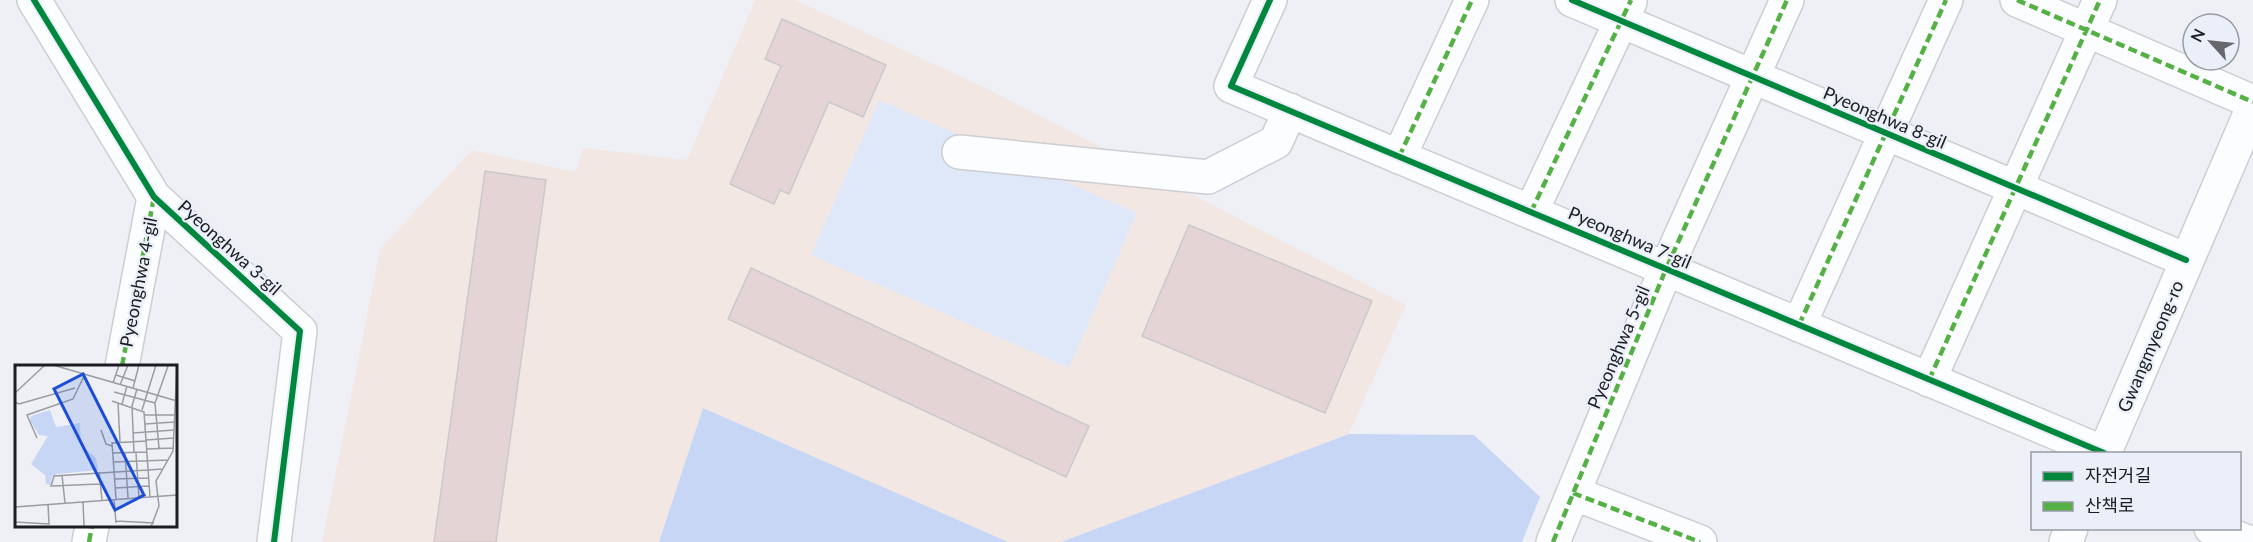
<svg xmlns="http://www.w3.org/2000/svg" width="2253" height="542" font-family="Lato,'Noto Sans KR',sans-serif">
  <rect width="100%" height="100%" fill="#eef0f6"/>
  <!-- education -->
  <path fill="#f3e7e3" d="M755,0H795L988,89L1406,305L1349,434L1061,542H1008L703,408L659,542H322L380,249L472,150L576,172L583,148L687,160Z"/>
  <!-- green -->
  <path fill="#dfe8f9" d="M879,100L1137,213L1069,368L811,255Z"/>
  <!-- forest -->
  <path fill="#c6d6f4" d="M703,408L1008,542H659Z
    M1349,434L1474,435L1540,497L1522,542H1061Z"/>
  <!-- building -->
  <path fill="#e4d4d6" stroke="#cac9cb" stroke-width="1.5" d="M782,19L886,65L863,117L829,102L789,194L780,190L774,204L730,184L781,66L765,59Z
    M485,171L546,180L496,542H434Z
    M1189,225L1372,301L1325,413L1142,336Z
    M751,268L1089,426L1066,477L728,319Z"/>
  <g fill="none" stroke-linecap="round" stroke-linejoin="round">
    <defs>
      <path id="minor" d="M34,0L154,197L300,331L274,542
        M1270,0L1231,86L2104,453
        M1572,0L2186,260
        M2017,0L2253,102
        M959,152L1208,177L1276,142L1290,110
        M1399,157L1472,0
        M1531,212L1630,2
        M1799,325L1946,0
        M122,366L154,197
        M1929,380L2100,0
        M2104,454L2253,107
        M1573,493L1700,542
        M2211,528L2248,542
        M89,542L92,526
        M1553,542L1666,269L1787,0
        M2066,542L2071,528"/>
    </defs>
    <!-- minor casing -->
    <use href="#minor" stroke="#ccced2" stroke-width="36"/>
    <!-- minor -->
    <use href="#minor" stroke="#fcfdfe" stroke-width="33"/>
    <!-- quiet -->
    <path stroke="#55b145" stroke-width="4.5" stroke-dasharray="9 4.5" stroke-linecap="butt" d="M2017,0L2253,102
      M1399,157L1472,0
      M1531,212L1631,0
      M1799,325L1946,0
      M122,366L154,197
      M1929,380L2100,0
      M1573,493L1700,542
      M89,542L92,526
      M1553,542L1666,269L1787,0"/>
    <defs>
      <path id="cycleway" d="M34,0L154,197L300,331L274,542
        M1270,0L1231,86L2104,453
        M1572,0L2186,260"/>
    </defs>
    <!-- cycleway casing -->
    <use href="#cycleway" stroke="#eaeff9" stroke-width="10"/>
    <!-- cycleway -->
    <use href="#cycleway" stroke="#00873e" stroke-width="6"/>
  </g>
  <g text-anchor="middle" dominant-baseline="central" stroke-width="4.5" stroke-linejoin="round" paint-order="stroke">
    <!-- street labels -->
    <g font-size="18" fill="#1b1d20" stroke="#eaeff9">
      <text transform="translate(1885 117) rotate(23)">Pyeonghwa 8-gil</text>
      <text transform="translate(1630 237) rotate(23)">Pyeonghwa 7-gil</text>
      <text transform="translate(230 247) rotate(42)">Pyeonghwa 3-gil</text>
      <text transform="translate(138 282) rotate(-79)">Pyeonghwa 4-gil</text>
      <text transform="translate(2150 346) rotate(-67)">Gwangmyeong-ro</text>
      <text transform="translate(1618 347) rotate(-67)">Pyeonghwa 5-gil</text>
    </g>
  </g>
  <!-- overview -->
  <g transform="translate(15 365)">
    <rect width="162" height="162" fill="#eef0f6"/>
    <path d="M35,45L41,62L65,58L66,80L81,93L83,105L42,109L37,111L35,120L31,119L30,110L16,99L33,71L24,70L15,55L16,51Z" fill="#c6d6f4"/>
    <path fill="none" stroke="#9a9ca0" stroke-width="1.5" d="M38,0L162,36M101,10L120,16M98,18L104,0M105,20L113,0M118,23L124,0M99,27L140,38M0,28L30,0M97,36L129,47L135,132M0,37L4,39L60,23M103,38L105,77M107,39L112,21M127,45L141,0M130,50H159M130,59L159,57M86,65L91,79L97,81M118,68L159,65M22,73L12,50L58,34L70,9M131,75L159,73M144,83L140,38L153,1M132,84L158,83M97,88L132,87M110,88L113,133M119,88L117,41L122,24M121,88L124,133M98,97L153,95M84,107L87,135M47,110L50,138M99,114L133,113M85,119L36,121L39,111L148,104M100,123L134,121M99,134L101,158M101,134L97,78L131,76M68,136L69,161M0,142L162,130M101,156L139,158M0,157L34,159L33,139M24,162H109M136,162L144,141L141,116L158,86L162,1"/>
    <path fill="#1d4ed8" fill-opacity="0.15" stroke="#1d4ed8" stroke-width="3" d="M68,9L129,130L100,145L39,24Z"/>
    <rect width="162" height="162" fill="none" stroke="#1b1d20" stroke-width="3"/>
  </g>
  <!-- legend -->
  <rect x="2031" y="452" width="210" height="78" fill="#eaeff9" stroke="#979ba2" stroke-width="1.5"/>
  <rect x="2043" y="472" width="30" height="9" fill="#00873e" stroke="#979ba2" stroke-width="1.5"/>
  <text x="2085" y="482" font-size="18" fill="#1b1d20">자전거길</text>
  <rect x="2043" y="502" width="30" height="9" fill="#55b145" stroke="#979ba2" stroke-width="1.5"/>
  <text x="2085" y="512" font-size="18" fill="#1b1d20">산책로</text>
  <!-- north arrow -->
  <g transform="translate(2211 42) rotate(297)"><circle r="28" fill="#eaeff9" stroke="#979ba2" stroke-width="1.5"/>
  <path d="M0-4.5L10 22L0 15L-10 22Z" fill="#65676b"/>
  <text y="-9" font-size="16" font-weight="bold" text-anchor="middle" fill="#1b1d20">N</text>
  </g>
</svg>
